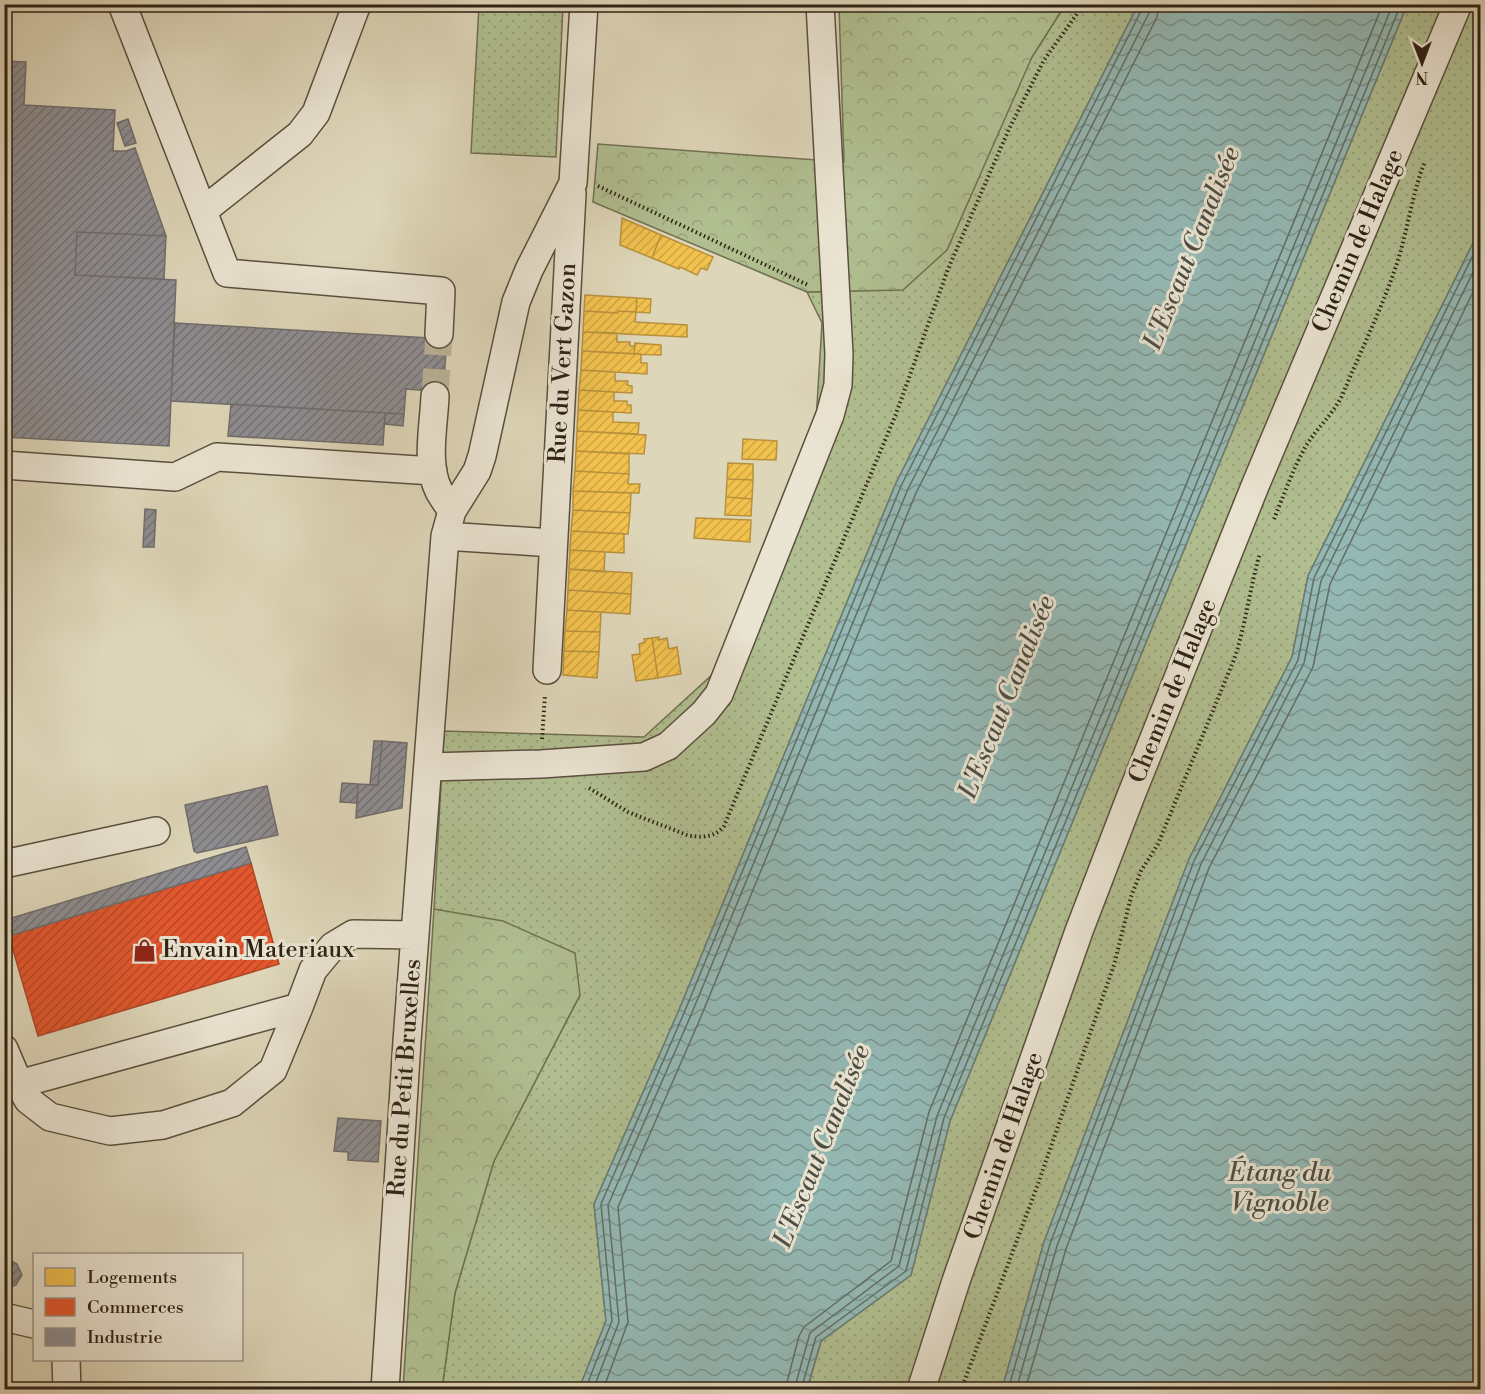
<svg xmlns="http://www.w3.org/2000/svg" width="1485" height="1394" font-family="'Libre Bodoni',serif">
  <defs>
    <pattern id="grass-dots" width="8" height="8" patternUnits="userSpaceOnUse" patternTransform="scale(1.5)"><rect width="8" height="8" fill="#b0be90"/><path d="M2 2h.1M6 6h.1" fill="none" stroke="#98a37b" stroke-width="1.8" stroke-linecap="round"/></pattern>
    <pattern id="forest-crowns" width="20" height="18" patternUnits="userSpaceOnUse" patternTransform="scale(1.5)"><rect width="20" height="18" fill="#b0be90"/><path d="M2 6a3 3 0 1 1 6 0M12 15a3 3 0 1 1 6 0" fill="none" stroke="#98a37b"/></pattern>
    <pattern id="water-waves" width="16" height="10" patternUnits="userSpaceOnUse" patternTransform="scale(1.5)"><rect width="16" height="10" fill="#94b8b4"/><path d="M0 5q4-4 8 0t8 0" fill="none" stroke="#799591"/></pattern>
    <pattern id="homes-hatch" width="6" height="6" patternUnits="userSpaceOnUse" patternTransform="scale(1.5)"><rect width="6" height="6" fill="#f2c14e"/><path d="M-1 1l2-2M0 6l6-6M5 7l2-2" fill="none" stroke="#d0a643"/></pattern>
    <pattern id="shops-hatch" width="6" height="6" patternUnits="userSpaceOnUse" patternTransform="scale(1.5)"><rect width="6" height="6" fill="#e4572e"/><path d="M-1 1l2-2M0 6l6-6M5 7l2-2" fill="none" stroke="#b94826"/></pattern>
    <pattern id="industry-hatch" width="6" height="6" patternUnits="userSpaceOnUse" patternTransform="scale(1.5)"><rect width="6" height="6" fill="#8d8d92"/><path d="M-1 1l2-2M0 6l6-6M5 7l2-2" fill="none" stroke="#747376"/></pattern>
  </defs>
  <rect width="100%" height="100%" fill="#ded6b9"/>
  <filter id="stains"><feTurbulence type="fractalNoise" baseFrequency=".00333" numOctaves="4"/><feColorMatrix values="0 0 0 0 .2 0 0 0 0 .09 0 0 0 0 .02 0 0 0 .5 -.17"/></filter>
  <radialGradient id="worn" r=".72"><stop offset=".6" stop-color="#630" stop-opacity="0"/><stop offset="1" stop-color="#630" stop-opacity=".3"/></radialGradient>
  <!-- grass -->
  <path fill="url(#grass-dots)" stroke="#707052" stroke-width="1.5" d="M479,5H563L556,157L471,153Z
    M1065,5H1138L896,483L679,1010L594,1204L606,1321L579,1389H442L455,1293L494,1161L580,995L434,909L444,731L644,737L715,672L816,421L822,323L807,292L903,289L1032,57Z
    M1407,5H1480V229L1308,576L1292,657L1189,859L1044,1242L1002,1389L807,1390L821,1341L911,1275L950,1121Z"/>
  <!-- forest -->
  <path fill="url(#forest-crowns)" stroke="#707052" stroke-width="1.5" d="M839,5H1065L1032,57L947,250L903,290L807,292L593,202L598,144L844,162Z
    M434,909L503,921L575,953L580,995L494,1161L455,1293L442,1389H403Z"/>
  <!-- water -->
  <path fill="url(#water-waves)" stroke="#6c7c74" stroke-width="1.5" d="M1138,5H1407L950,1121L911,1275L821,1341L807,1389H579L606,1321L594,1204L679,1010L896,483Z
    M1480,229V1389H1002L1044,1242L1189,859L1292,657L1308,576Z"/>
  <!-- homes -->
  <path fill="url(#homes-hatch)" stroke="#b8913d" stroke-width="1.5" d="M622,218L661,235L652,258L620,245Z
    M661,235L713,257L707,270L701,268L697,275L680,267L679,269L652,258Z
    M585,295L637,298L636,312L618,311V313L584,311Z
    M637,298L651,299L650,313L636,312Z
    M584,311L618,313V311L636,312L635,322L687,325V337L583,332Z
    M583,332L617,333V342H630V346H635L634,354L582,351Z
    M635,343L661,345V355L634,354Z
    M582,351L641,354V363H647V374L581,370Z
    M581,370L615,372V381H628L627,385L632,386V393L579,390Z
    M579,390L614,392V401H627V405H631V413L578,410Z
    M578,410L613,412V422L639,423L638,434L577,431Z
    M577,431L646,435L644,454L576,451Z
    M743,439L777,441L776,460L742,459Z
    M576,451L629,454V474L575,471Z
    M728,463L753,464V480L727,479Z
    M575,471L629,474L628,484H640L639,493L573,491Z
    M727,479L753,480L752,499L726,497Z
    M573,491L631,493L630,513L573,510Z
    M726,497L752,499L751,516L725,515Z
    M573,510L630,513L628,534L571,531Z
    M696,518L751,520L750,542L694,538Z
    M571,531L624,534V553L570,550Z
    M570,550L605,552L604,572L569,569Z
    M569,569L632,573L631,594L568,590Z
    M568,590L631,594L630,614L567,610Z
    M567,610L601,612L600,632L565,631Z
    M565,631L600,632L599,652L564,651Z
    M659,637V640L667,638L669,649L677,647L681,674L658,678L652,638Z
    M652,638L658,678L636,681L632,655L640,654L639,644L645,642L644,639Z
    M564,651L599,652L597,678L563,675Z"/>
  <!-- shops -->
  <path fill="url(#shops-hatch)" stroke="#ae4726" stroke-width="1.5" d="M251,863L279,964L38,1036L9,936Z"/>
  <!-- industry -->
  <path fill="url(#industry-hatch)" stroke="#716d6c" stroke-width="1.5" d="M4,61L26,62L24,105L115,110L113,151H126L135,148L166,236L77,232L75,275L176,280L169,446L4,437Z
    M128,119L136,143L125,146L117,123Z
    M77,232L166,236L164,279L75,275Z
    M175,323L447,339L443,392L406,389L404,414L171,401Z
    M231,404L385,413L383,445L228,436Z
    M385,413L404,414L403,426L385,424Z
    M145,509L156,510L154,547H143Z
    M374,741H382L378,785H370Z
    M382,741L407,743L402,808L356,818L358,784L378,785Z
    M342,783L358,784L357,803L340,802Z
    M267,786L278,835L197,853L194,851L185,805Z
    M246,847L251,863L9,936L5,920Z
    M338,1118L381,1121L378,1162L348,1160V1152L334,1151Z
    M4,1260H10L17,1264L22,1275L16,1285L5,1289Z"/>
  <g fill="none" stroke-linecap="round" stroke-linejoin="round">
    <!-- shore -->
    <path stroke="#626d64" stroke-width="1.5" d="M585,1390L612,1321L601,1204L684,1013L901,486L1142,9L1143,4
      M593,1390L619,1322L608,1205L691,1015L908,489L1149,13L1150,4
      M603,1390L628,1322L618,1207L700,1019L916,493L1157,17L1159,4
      M785,1390L799,1336L804,1327L891,1261L929,1112L1383,4
      M794,1390L810,1333L899,1266L937,1116L1393,4
      M801,1390L816,1337L906,1271L944,1118L1401,4
      M1008,1390L1050,1244L1194,861L1298,660L1314,578L1480,241
      M1016,1390L1057,1246L1201,864L1304,663L1321,581L1480,258
      M1025,1390L1066,1249L1209,868L1313,667L1330,584L1480,278"/>
    <!-- minor-tunnel -->
    <path stroke="#bbb298" stroke-width="27" stroke-dasharray="27 14" stroke-linecap="butt" d="M435,396L439,334"/>
    <defs>
      <path id="minor" d="M122,4L227,273L441,291L439,334
        M203,211L300,134L316,113L357,4
        M435,396C434,425 425,464 439,491C443,498 448,505 452,511
        M4,465L175,477L217,457L433,471
        M445,536L553,543
        M547,670L572,193
        M428,767L541,764L644,757L668,746L704,713L719,694L830,415L838,385L839,354L820,4
        M4,864L156,831
        M4,1049L19,1084L299,1007L313,970L333,946L353,934L415,935
        M19,1084L28,1100L50,1117L110,1131L163,1125L232,1103L273,1070L299,1007
        M4,1317L34,1324
        M66,1360L67,1390
        M385,1390L407,1041L445,536L452,511L477,471L482,456L516,302L529,270L573,183L584,4
        M921,1390L956,1281L1079,931L1130,798L1255,486L1458,4"/>
    </defs>
    <!-- minor casing -->
    <use href="#minor" stroke="#5b4f3e" stroke-width="30"/>
    <!-- path -->
    <path stroke="#2f2215" stroke-width="4" stroke-dasharray="1.5 3" stroke-linecap="butt" d="M598,186L808,285
      M1274,519C1284,495 1293,468 1306,446C1317,428 1332,415 1342,396C1360,352 1382,309 1397,263C1408,229 1412,194 1425,161
      M542,739L545,695
      M589,788L628,812L687,835C700,838 715,838 724,826L896,414L948,269L1009,129L1044,60L1084,4
      M961,1390L1038,1184L1114,965L1131,897L1141,871L1158,844L1235,657C1246,623 1250,587 1260,553"/>
    <!-- minor -->
    <use href="#minor" stroke="#eae4d2" stroke-width="27"/>
  </g>
  <!-- icons -->
  <defs>
    <symbol id="shop-bare" viewBox="-9 -9 18 18"><path d="M-5-2.5h2.3a2.7 3.5 0 0 1 5.4 0H5L5.5 6h-11ZM-1.5-2.5h3a1.5 2.3 0 0 0-3 0Z" fill="#8f2418" stroke="#eae4d2" stroke-width="2.5" paint-order="stroke"/></symbol>
  </defs>
  <g fill-rule="evenodd">
    <use href="#shop-bare" x="128" y="934" width="33" height="33"/>
  </g>
  <g text-anchor="middle" dominant-baseline="central" stroke-width="6" stroke-linejoin="round" paint-order="stroke">
    <!-- street labels -->
    <g font-size="24" fill="#2f2215" stroke="#eae4d2">
      <text transform="translate(1358 241) rotate(-67)">Chemin de Halage</text>
      <text transform="translate(563 363) rotate(-87)">Rue du Vert Gazon</text>
      <text transform="translate(1173 691) rotate(-68)">Chemin de Halage</text>
      <text transform="translate(405 1078) rotate(-86)">Rue du Petit Bruxelles</text>
      <text transform="translate(1004 1146) rotate(-71)">Chemin de Halage</text>
    </g>
    <!-- poi labels -->
    <g font-size="24" fill="#2f2215" stroke="#eae4d2" text-anchor="start">
      <text x="162" y="950">Envain Materiaux</text>
    </g>
    <!-- water labels -->
    <g font-size="26" font-style="italic" fill="#4d4f45" stroke="#eae4d2">
      <text transform="translate(1192 248) rotate(-68)">L'Escaut Canalisée</text>
      <text transform="translate(1007 697) rotate(-68)">L'Escaut Canalisée</text>
      <text transform="translate(822 1146) rotate(-68)">L'Escaut Canalisée</text>
      <text x="1280" y="1173">Étang du<tspan x="1280" dy="30">Vignoble</tspan></text>
    </g>
  </g>
  <!-- margin -->
  <rect width="1485" height="1394" fill="none" stroke="#ded6b9" stroke-width="24"/>
  <rect x="6" y="6" width="1473" height="1382" fill="none" stroke="#2f2215" stroke-width="3"/>
  <rect x="12" y="12" width="1461" height="1370" fill="none" stroke="#2f2215" stroke-width="1.5"/>
  <!-- legend -->
  <rect x="33" y="1253" width="210" height="108" fill="#eae4d2" stroke="#9f9686" stroke-width="1.5"/>
  <rect x="45" y="1268" width="30" height="18" fill="#f2c14e" stroke="#9f9686" stroke-width="1.5"/>
  <text x="87" y="1283" font-size="18" fill="#2f2215">Logements</text>
  <rect x="45" y="1298" width="30" height="18" fill="#e4572e" stroke="#9f9686" stroke-width="1.5"/>
  <text x="87" y="1313" font-size="18" fill="#2f2215">Commerces</text>
  <rect x="45" y="1328" width="30" height="18" fill="#8d8d92" stroke="#9f9686" stroke-width="1.5"/>
  <text x="87" y="1343" font-size="18" fill="#2f2215">Industrie</text>
  <!-- north arrow -->
  <g transform="translate(1422 63) rotate(180)" stroke="#eae4d2" stroke-width="4.5" paint-order="stroke">
  <path d="M0-4.5L10 22L0 15L-10 22Z" fill="#2f2215"/>
  <text y="-9" font-size="16" font-weight="bold" text-anchor="middle" fill="#2f2215">N</text>
  </g>
  <rect width="100%" height="100%" filter="url(#stains)"/>
  <rect width="100%" height="100%" fill="url(#worn)"/>
</svg>
